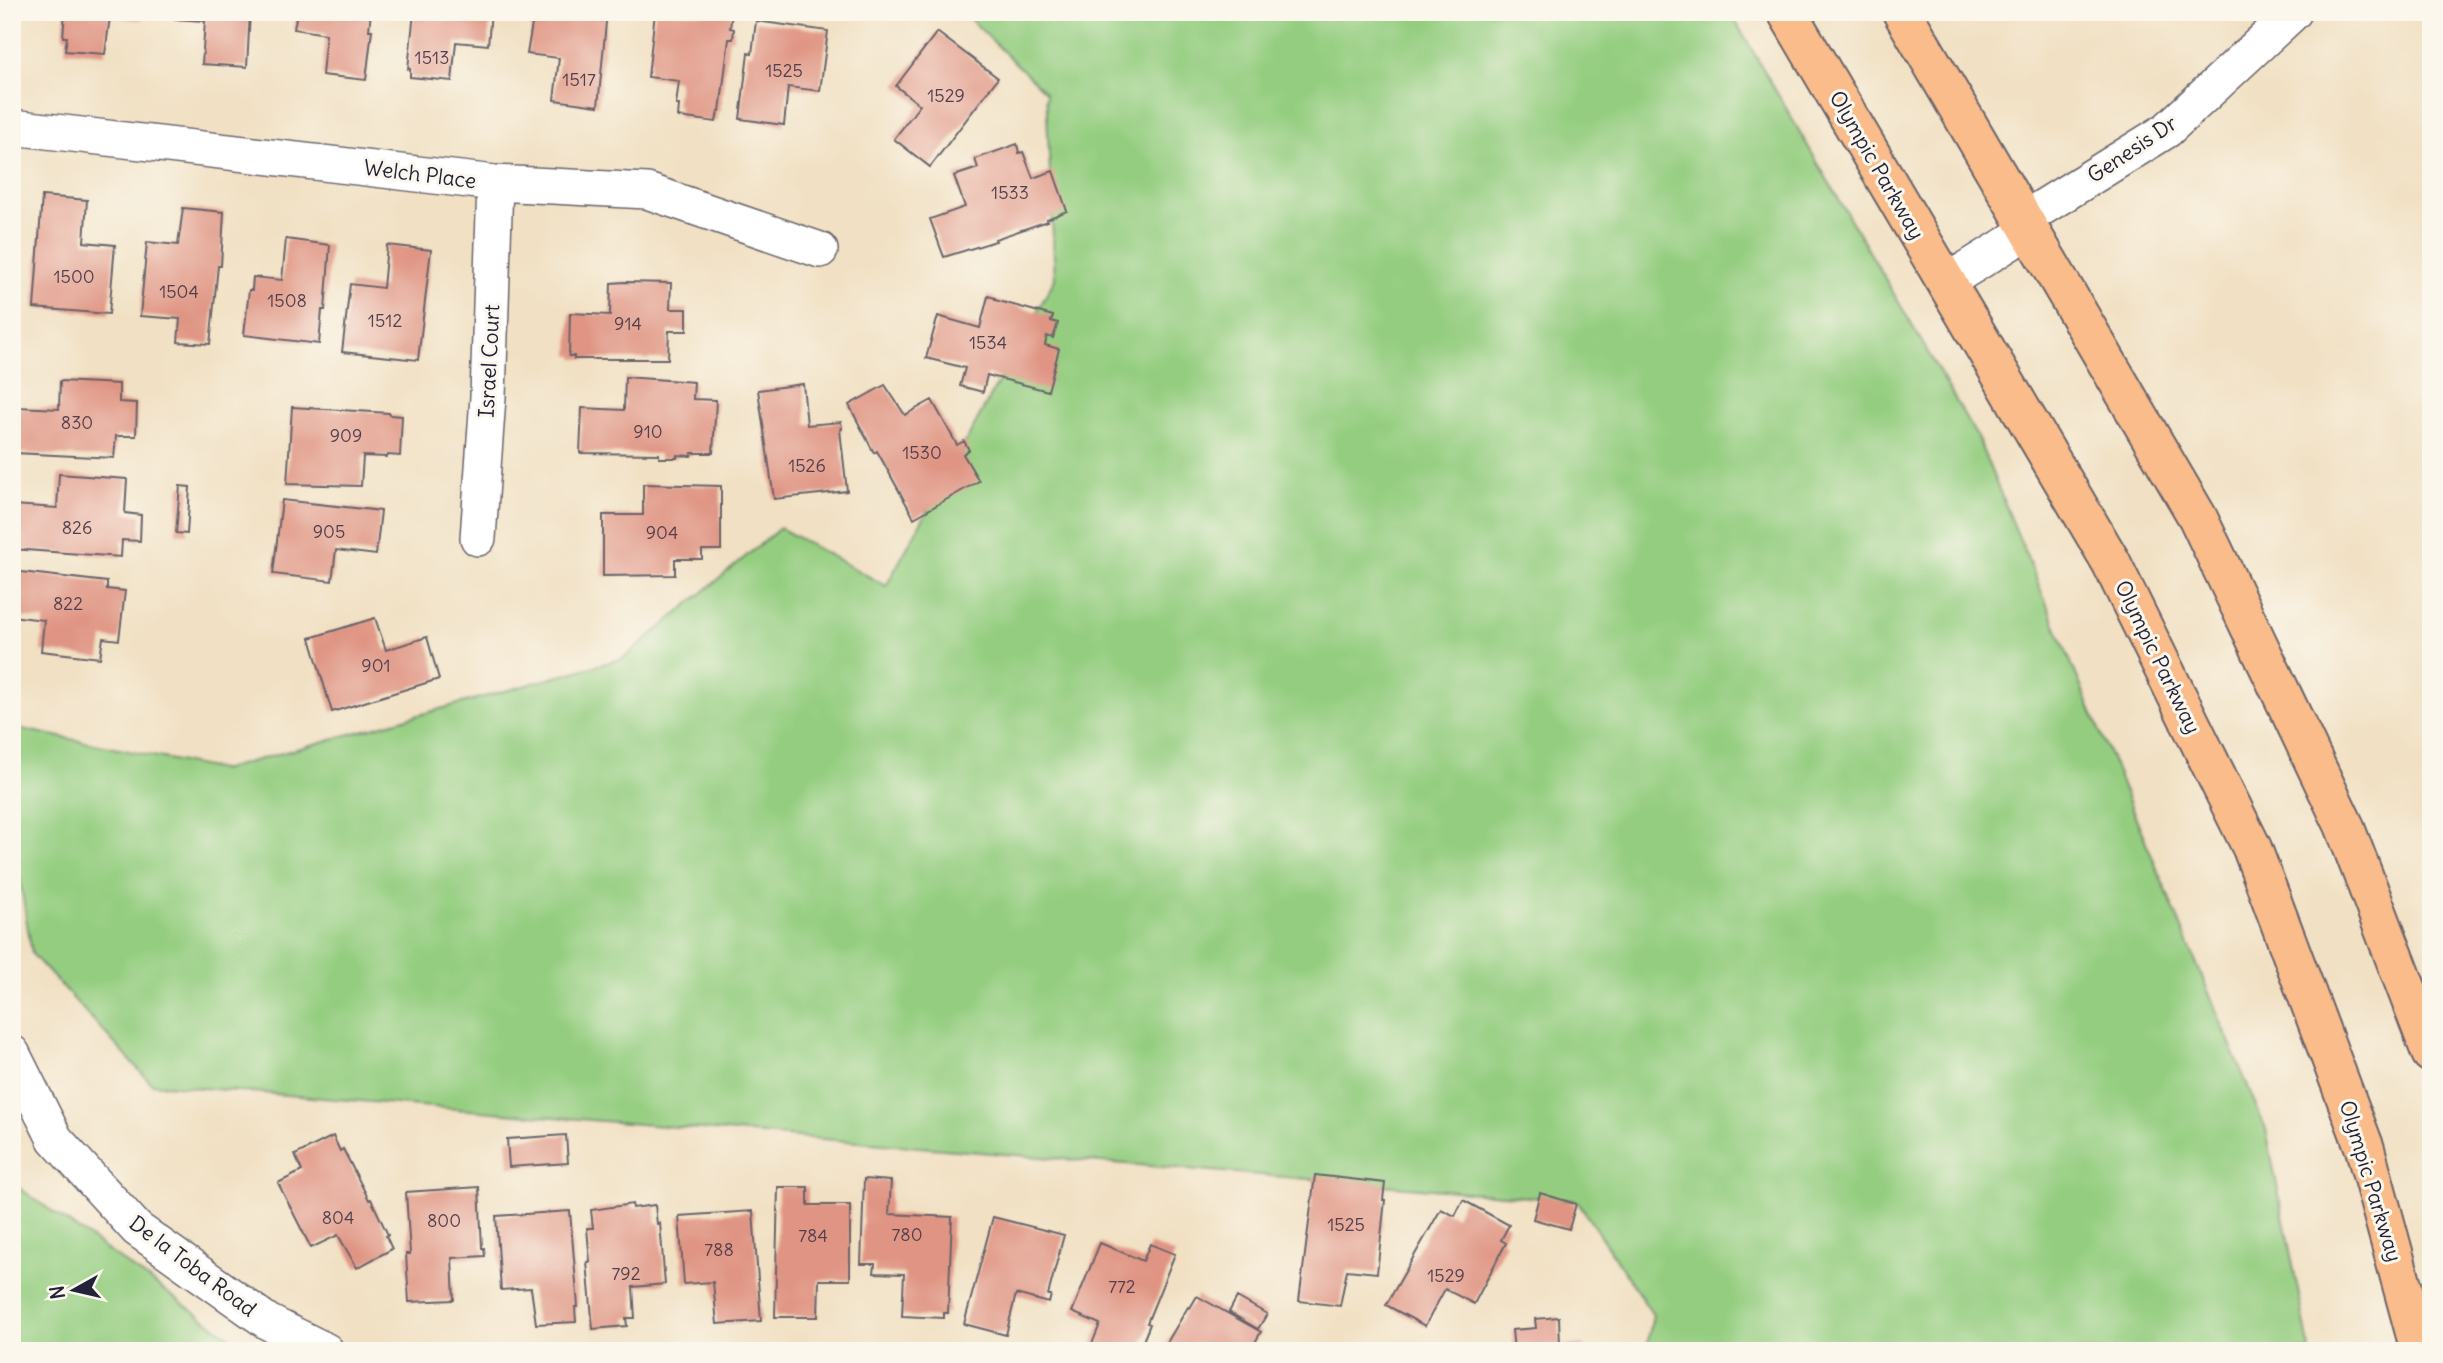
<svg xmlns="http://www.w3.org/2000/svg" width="2443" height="1363" font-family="Delius,sans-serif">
  <rect width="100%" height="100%" fill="#fbf7ec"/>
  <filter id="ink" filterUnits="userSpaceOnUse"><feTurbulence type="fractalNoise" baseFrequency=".0143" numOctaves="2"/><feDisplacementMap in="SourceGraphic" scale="14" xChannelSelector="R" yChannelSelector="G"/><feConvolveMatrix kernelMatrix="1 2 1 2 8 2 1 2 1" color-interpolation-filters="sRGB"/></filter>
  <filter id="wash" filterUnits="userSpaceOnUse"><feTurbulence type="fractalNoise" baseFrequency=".00686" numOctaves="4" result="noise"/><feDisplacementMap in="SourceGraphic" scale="28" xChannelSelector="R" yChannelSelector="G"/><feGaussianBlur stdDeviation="1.57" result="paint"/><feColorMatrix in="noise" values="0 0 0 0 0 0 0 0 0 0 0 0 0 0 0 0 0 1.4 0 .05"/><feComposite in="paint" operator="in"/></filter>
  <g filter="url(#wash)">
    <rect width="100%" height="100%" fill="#f1e0c3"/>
    <!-- green -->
    <path fill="#94cd80" stroke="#5b785e" stroke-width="2" d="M963,12H1730L1977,437L2266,1130L2310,1351H1646L1653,1315L1577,1201L152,1084L32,954L12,830V727L221,770L624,658L780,528L886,586L1055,279L1046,93Z
      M12,1183L250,1351H12Z"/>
    <g id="blocks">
      <!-- building -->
      <path fill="#e09584" d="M65,12H142L141,20L110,17L105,54L65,51L67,37H63Z
        M176,12H250L247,67L202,64L205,21L175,19Z
        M297,12H371L369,30H372L366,80L322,75L326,34L294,29Z
        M414,12H491L488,45L456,42L452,81L410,77V69H408Z
        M534,12H607L598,106L554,100L559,58L527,54Z
        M655,12L732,14L730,28L734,29L733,39H729L720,111H718L716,122L678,117L679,105H676L679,81L648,77Z
        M756,21L828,31L820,91L788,87L784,125L740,119L748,53L752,54Z
        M937,32L998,78L930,167L894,139L920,105L896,86Z
        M1017,144L1019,153L1023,152L1033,178L1053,171L1067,211L1047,219L1048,221L995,239L996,241L944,257L930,219L965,207L954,176L978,168L975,159Z
        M42,196L87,200L84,242L115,245L109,314L34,308Z
        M183,208L224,212L221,266H218L210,344L178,342L180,319L140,316L147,242L178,245Z
        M286,239L330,245L325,310H322L319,344L244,335L249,290H252L253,277L282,280Z
        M387,245L431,250L418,360L342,352L350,284L383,288Z
        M625,282L671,283L670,309H687V331H669L668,359H574V356H569L570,313L610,315L611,283Z
        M988,296L995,298V300L1053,316L1051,321L1058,323L1053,338L1047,336L1045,345L1059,349L1048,391L987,375L983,392L960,386L965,368L926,358L938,316L980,328Z
        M625,377L694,382L693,399L716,400L713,453H692L691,456L677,455V458H659V454L580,453L582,408L624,410Z
        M60,381L119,384V402L137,403L136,436H116L114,458L15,453L18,407L59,409Z
        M803,384L807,425L841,422L842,429L840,430L847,491L774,499L758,390Z
        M885,385L905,415L932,400L957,445L964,441L969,450L963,454L979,481L914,518L877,451L874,453L849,405Z
        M292,407L389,413L390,415L402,416L400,456L388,455L387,457L363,456L361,486L287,484Z
        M59,474L127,479L125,513L141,515L140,541L122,540L121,557L12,549L13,505L57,508Z
        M643,484L721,486V550H702V559H675V575L603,576V515H643Z
        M180,486L190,487L187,534L176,533Z
        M282,500L381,511L376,555L336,550L332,581L273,574Z
        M12,571L107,582V589L125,591L119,640L103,638L100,658L41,651L44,620L12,616Z
        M375,618L386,650L427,637L439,679L332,712L310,638Z
        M566,1135L568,1163L509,1167L507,1139Z
        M333,1136L340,1151L343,1149L369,1200L371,1199L388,1235L386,1236L392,1249L357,1268L338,1235L311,1248L278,1183L302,1171L295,1155Z
        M1315,1175L1385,1183L1383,1200H1385L1377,1273L1347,1270L1340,1306L1299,1301Z
        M864,1179L891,1181L889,1214L952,1217L948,1313H944V1318L902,1316L904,1274L874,1273L875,1264H861Z
        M479,1187L482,1248H484L485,1256L452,1258L454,1300L409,1302L406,1254H410L406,1192Z
        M778,1187H808V1205H850V1280H819L818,1317H775Z
        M1540,1193L1576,1204L1569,1229L1533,1219Z
        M1463,1200L1509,1225L1501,1240L1506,1243L1474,1304L1445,1289L1425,1326L1386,1305L1441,1209L1455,1216Z
        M632,1204L633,1208L655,1205L657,1224L660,1223L665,1284L633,1287L635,1318H626L627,1326L593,1329L587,1262H590L587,1228H593L591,1210Z
        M570,1211L578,1307H575L576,1322L536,1324L531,1288L501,1290L496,1216Z
        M753,1211L761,1321L717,1324L713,1282L684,1284L679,1216Z
        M993,1217L1064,1235L1048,1295H1051L1049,1303L1016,1294L1006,1335L964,1324Z
        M1100,1243L1143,1261L1150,1244L1175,1254L1147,1323L1150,1324L1139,1351H1094L1096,1345L1092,1344L1100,1324L1072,1312Z
        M1197,1296L1261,1332L1250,1351H1162L1188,1307L1190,1308Z
        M1237,1297L1267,1314L1258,1329L1229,1312Z
        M1559,1317L1560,1346L1584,1344L1585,1351H1514L1512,1330L1536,1328L1535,1319Z"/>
    </g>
  </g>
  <g filter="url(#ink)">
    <use href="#blocks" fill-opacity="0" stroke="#6a646b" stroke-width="2"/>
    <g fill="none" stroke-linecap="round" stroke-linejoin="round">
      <defs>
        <path id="minor" d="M12,127L495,183L647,191L820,250
          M2024,219L2167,130L2294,12
          M1946,282L2030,230
          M478,538L488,397L495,183
          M12,1053L55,1139L137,1229L268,1322L326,1351"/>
        <path id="primary" d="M1787,12L2111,562L2252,848L2365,1149L2420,1351
          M1902,12L2198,518L2344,825L2431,1053"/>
      </defs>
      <!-- minor casing -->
      <use href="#minor" stroke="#6a646b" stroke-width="38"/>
      <!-- primary casing -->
      <use href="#primary" stroke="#6a646b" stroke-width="42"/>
      <!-- minor -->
      <use href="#minor" stroke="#fff" stroke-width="35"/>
      <!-- primary -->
      <use href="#primary" stroke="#f9bc8a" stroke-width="38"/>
    </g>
  </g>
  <g text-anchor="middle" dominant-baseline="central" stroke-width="6" stroke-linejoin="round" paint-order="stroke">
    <!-- number labels -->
    <g font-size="18" fill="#523f4d">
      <text x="432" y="57">1513</text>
      <text x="784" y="70">1525</text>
      <text x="579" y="79">1517</text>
      <text x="946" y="95">1529</text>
      <text x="1010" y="192">1533</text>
      <text x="74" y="276">1500</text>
      <text x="179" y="291">1504</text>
      <text x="287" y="300">1508</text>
      <text x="385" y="320">1512</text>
      <text x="628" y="323">914</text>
      <text x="988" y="342">1534</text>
      <text x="77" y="422">830</text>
      <text x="648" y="431">910</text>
      <text x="346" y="435">909</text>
      <text x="922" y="452">1530</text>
      <text x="807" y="465">1526</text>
      <text x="77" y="527">826</text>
      <text x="329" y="531">905</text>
      <text x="662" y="532">904</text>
      <text x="68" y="603">822</text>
      <text x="376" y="665">901</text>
      <text x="338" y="1217">804</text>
      <text x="444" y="1220">800</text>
      <text x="1346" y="1224">1525</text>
      <text x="907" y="1234">780</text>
      <text x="813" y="1235">784</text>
      <text x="719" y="1249">788</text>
      <text x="626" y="1273">792</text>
      <text x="1446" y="1275">1529</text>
      <text x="1122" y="1286">772</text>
    </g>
    <!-- street labels -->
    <g font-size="21" fill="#22223b" stroke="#fbf7ec">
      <text transform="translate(2132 149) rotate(-34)">Genesis Dr</text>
      <text transform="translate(1877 165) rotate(60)">Olympic Parkway</text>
      <text transform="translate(420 174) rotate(7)">Welch Place</text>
      <text transform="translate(489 361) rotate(-87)">Israel Court</text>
      <text transform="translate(2158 657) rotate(64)">Olympic Parkway</text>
      <text transform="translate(2371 1181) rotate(73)">Olympic Parkway</text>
      <text transform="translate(193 1266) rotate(37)">De la Toba Road</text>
    </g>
  </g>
  <!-- margin -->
  <rect width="2443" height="1363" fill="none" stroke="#fbf7ec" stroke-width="42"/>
  <!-- north arrow -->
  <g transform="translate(74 1290) rotate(262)" stroke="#fbf7ec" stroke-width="5" paint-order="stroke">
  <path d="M0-5L12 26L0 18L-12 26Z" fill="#22223b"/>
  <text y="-10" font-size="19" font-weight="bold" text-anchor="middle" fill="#22223b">N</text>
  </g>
</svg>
